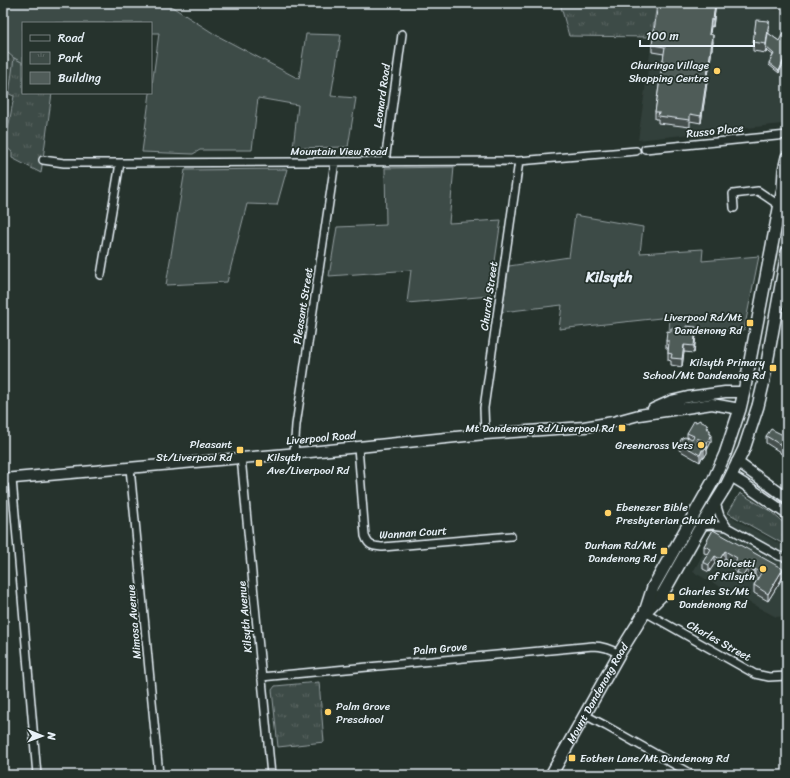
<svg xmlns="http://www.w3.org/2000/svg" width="790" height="778" font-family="Sriracha,sans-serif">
  <defs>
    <pattern id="industrial-grid" width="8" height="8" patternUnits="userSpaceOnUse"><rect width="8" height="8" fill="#333f3a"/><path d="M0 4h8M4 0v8" fill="none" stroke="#47524e"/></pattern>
    <pattern id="park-tufts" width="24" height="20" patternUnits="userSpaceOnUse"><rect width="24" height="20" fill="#3e4b47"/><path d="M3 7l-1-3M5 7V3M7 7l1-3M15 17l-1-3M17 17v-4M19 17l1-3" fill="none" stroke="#5a6562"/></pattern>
  </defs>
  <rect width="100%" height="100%" fill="#26332d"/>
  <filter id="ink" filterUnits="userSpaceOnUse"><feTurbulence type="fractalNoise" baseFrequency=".025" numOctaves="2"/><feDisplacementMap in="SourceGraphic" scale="8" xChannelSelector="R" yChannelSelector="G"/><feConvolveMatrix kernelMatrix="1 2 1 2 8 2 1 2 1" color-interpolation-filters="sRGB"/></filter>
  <g filter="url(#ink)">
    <!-- built -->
    <path fill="#333f3a" d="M657,3H732L787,11V105L784,121L782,124L638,140Z
      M725,514L787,548V616L776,617L693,572Z"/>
    <!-- industrial -->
    <path fill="url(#industrial-grid)" d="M3,49L14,58L9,94L3,93Z"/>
    <!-- grass -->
    <path fill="#3e4b47" stroke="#939ea0" d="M3,3H166L216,35L299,79L306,34L341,35L331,96L356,98L348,147L293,148L298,105L258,98L252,150H200L193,154L142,152L150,93H151L159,33H151V23H23V63L14,58L3,49Z
      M454,167L449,223L501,220L490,296L407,303L411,270L329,276L337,227L386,225L385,168Z
      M287,169L277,205L247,204L227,282L166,285L185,170Z
      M575,215L643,227L640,253L703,249L702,261L759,256L744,330L669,333L670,317L559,329L562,305L502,312L509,266L569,257Z"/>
    <!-- park -->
    <path fill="url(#park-tufts)" stroke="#939ea0" d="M560,3H657L652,37L569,36Z
      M14,58L23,63V93H52L41,173L12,158V152L5,146L14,96L9,94Z
      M740,493L770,511L787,526V546L728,513Z
      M319,682L324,742L278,747L272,690L275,686Z"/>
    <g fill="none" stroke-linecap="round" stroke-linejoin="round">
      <defs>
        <path id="minor" d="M645,149L787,135
          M43,160L64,163H120L519,161L636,151
          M385,162L402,34
          M734,208L733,194L758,191L780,206
          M101,275L120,163
          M485,434L484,408L519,161
          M358,447L365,536C369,547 373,546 383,547L511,536
          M294,453L296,425L335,162
          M241,457L271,775
          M130,468L159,775
          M12,479L37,775
          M716,503L720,516L727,527
          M701,526L712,525L727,527L779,556L787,558
          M645,612L755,674L769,677L787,676
          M261,677L593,646C603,646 611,649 619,654
          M585,715L606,726L693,775"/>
        <path id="secondary" d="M653,409L671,401L688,397L725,392H744
          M737,462L787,498
          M731,476L744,484L787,514
          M3,479L310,452L485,434L584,427L613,422L639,415L712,404L740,409"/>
        <g id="primary">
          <path d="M647,610L662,595L701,526L726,486L744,449L758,406L763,385L787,252"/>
          <path id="s1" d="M551,775L619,654L645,612L653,587L713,481L725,454L740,409L744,392L783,188L784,170L787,157"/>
        </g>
      </defs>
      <!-- minor casing -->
      <use href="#minor" stroke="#e8f1f8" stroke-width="10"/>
      <!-- secondary casing -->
      <use href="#secondary" stroke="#e8f1f8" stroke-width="13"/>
      <!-- primary casing -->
      <use href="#primary" stroke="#e8f1f8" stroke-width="14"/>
      <!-- minor -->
      <use href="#minor" stroke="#26332d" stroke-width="7"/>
      <!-- secondary -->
      <use href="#secondary" stroke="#26332d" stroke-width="10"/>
      <!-- primary -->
      <use href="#primary" stroke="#26332d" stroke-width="11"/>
    </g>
    <!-- wall -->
    <path fill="#454f4d" stroke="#e8f1f8" d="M716,3L713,27L711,26L710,34L713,42L701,123L690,121V127L658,123V119H655V112L664,54L652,52V45Z
      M769,31L768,33L779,41L787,37V55L779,73L769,65V63L773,55L766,50V53L753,51V42Z
      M676,329L696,334L694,353L684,352L682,367L671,365V361L668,360V348H666V341L671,332Z
      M700,421L708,428L710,434L711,442L707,450V453L704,458L702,457L700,462L679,450V443L687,438V433L696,422Z
      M766,436H787V455H784L780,453V452L766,443Z
      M713,530L783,577L768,601L754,593V585L758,578L755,576L754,578L748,575L743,583L737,579V573L734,571V563L725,558L720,567L715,563L709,572L703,569V562L708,554L704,553V546Z
      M785,572H787V591L785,577Z"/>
    <!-- shaded-wall -->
    <path fill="#38403e" stroke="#e8f1f8" d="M715,3H716L713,27V20Z
      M711,19V26L709,41V34Z
      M769,21V31L766,53V44Z
      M713,35V42L701,123V116Z
      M787,52V55L779,73V71Z
      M696,327V334L694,353V346Z
      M684,345V352L682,367V359Z
      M710,430V437L711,434V442L707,450V443L708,433Z
      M707,446V453L704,458V450Z
      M702,450V457L700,462V455Z
      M725,551V558L720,567V559Z
      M715,556V563L709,572V565Z
      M748,568V575L743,583V576Z
      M755,569V576L754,578V571Z
      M783,569V577L768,601V594Z"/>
    <!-- building -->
    <path fill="#505c59" stroke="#e8f1f8" d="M658,3H715L713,20L711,19L709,34L713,35L701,116L690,114V120L658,116L659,112H655L665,47L652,45Z
      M756,20L769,21L766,44L753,42Z
      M768,33L779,41L783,33L787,37V52L779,71L769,63L774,54L766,47Z
      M686,326L696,327L694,346L684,345L682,359L671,358L672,354L668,353L669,341H666L667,331L671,332V328L676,329V328L686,329Z
      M700,420V421L708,425L706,428L710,430L708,433L711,434L707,443L697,438L696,440L707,446L704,450H702L700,455L679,443L682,438L685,437L687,438L688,437L692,439L694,436L687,433L694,421L696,422Z
      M771,429L785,436H787V448H784L780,446L781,445L766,436Z
      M713,530L783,569L768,594L754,585L761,573L755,569L754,571L748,568L743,576L737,572L740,567L734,564L737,558L725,551L720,559L715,556L709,565L703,562L711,549L704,546Z
      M785,572H787V586Z"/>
  </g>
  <!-- markers -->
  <g fill="#ffd166" stroke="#26332d" stroke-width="1.5">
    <circle cx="717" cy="71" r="4"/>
    <rect x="746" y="319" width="8" height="8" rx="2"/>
    <rect x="769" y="364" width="8" height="8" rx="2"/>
    <rect x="618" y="424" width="8" height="8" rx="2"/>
    <circle cx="701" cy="445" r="4"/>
    <rect x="236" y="446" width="8" height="8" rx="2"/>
    <rect x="255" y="459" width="8" height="8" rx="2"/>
    <circle cx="608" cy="513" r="4"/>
    <rect x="660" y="547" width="8" height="8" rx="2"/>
    <circle cx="763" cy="569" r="4"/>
    <rect x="667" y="593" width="8" height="8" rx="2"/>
    <circle cx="328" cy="712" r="4"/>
    <rect x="568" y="754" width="8" height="8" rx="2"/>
  </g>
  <g text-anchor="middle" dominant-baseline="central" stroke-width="3.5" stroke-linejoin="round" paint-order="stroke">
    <!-- poi labels -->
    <g font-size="11" fill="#e8f1f8" stroke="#26332d" text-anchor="end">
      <text x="709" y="65">Churinga Village<tspan x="709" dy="13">Shopping Centre</tspan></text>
      <text x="742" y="317">Liverpool Rd/Mt<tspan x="742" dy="13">Dandenong Rd</tspan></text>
      <text x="765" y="362">Kilsyth Primary<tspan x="765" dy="13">School/Mt Dandenong Rd</tspan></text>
      <text x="614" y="428">Mt Dandenong Rd/Liverpool Rd</text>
      <text x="232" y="444">Pleasant<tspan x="232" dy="13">St/Liverpool Rd</tspan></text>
      <text x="693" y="445">Greencross Vets</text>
      <text x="267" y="457" text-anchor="start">Kilsyth<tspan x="267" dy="13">Ave/Liverpool Rd</tspan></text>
      <text x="616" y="507" text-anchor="start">Ebenezer Bible<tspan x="616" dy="13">Presbyterian Church</tspan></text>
      <text x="656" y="545">Durham Rd/Mt<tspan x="656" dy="13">Dandenong Rd</tspan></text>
      <text x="755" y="563">Dolcetti<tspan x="755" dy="13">of Kilsyth</tspan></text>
      <text x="679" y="591" text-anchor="start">Charles St/Mt<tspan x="679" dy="13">Dandenong Rd</tspan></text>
      <text x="336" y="706" text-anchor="start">Palm Grove<tspan x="336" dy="13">Preschool</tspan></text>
      <text x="580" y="758" text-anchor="start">Eothen Lane/Mt Dandenong Rd</text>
    </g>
    <!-- street labels -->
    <g font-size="11" fill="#e8f1f8" stroke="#26332d">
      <text transform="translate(382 96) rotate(-82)">Leonard Road</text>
      <text transform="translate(715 131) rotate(-6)">Russo Place</text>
      <text x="339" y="151">Mountain View Road</text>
      <text transform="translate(489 296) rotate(-82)">Church Street</text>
      <text transform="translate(303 306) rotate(-81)">Pleasant Street</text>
      <text transform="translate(321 438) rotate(-5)">Liverpool Road</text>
      <text transform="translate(413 533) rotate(-4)">Wannan Court</text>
      <text transform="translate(245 617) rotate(-95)">Kilsyth Avenue</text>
      <text transform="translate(134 622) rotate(-95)">Mimosa Avenue</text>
      <text transform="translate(719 641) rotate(29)">Charles Street</text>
      <text transform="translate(440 649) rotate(-5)">Palm Grove</text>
      <text stroke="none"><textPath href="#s1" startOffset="94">Mount Dandenong Road</textPath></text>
    </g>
    <!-- district labels -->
    <g font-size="15" font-weight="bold" fill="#e8f1f8" stroke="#26332d">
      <text x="609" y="277">Kilsyth</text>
    </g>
  </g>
  <!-- margin -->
  <rect width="790" height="778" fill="none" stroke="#26332d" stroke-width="16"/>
  <rect x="8" y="8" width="774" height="762" fill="none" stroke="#e8f1f8" stroke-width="1.5" filter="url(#ink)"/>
  <!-- legend -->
  <rect x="22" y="22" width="130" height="72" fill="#26332d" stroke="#747f7e"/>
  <rect x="30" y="35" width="20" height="6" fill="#26332d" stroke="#747f7e"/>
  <text x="58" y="42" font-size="12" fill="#e8f1f8">Road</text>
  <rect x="30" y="52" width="20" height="12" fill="url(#park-tufts)" stroke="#747f7e"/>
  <text x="58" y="62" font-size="12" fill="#e8f1f8">Park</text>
  <rect x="30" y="72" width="20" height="12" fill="#505c59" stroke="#747f7e"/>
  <text x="58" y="82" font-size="12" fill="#e8f1f8">Building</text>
  <!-- north arrow -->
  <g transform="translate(42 736) rotate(91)" stroke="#26332d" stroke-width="3" paint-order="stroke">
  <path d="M0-3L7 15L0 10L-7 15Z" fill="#e8f1f8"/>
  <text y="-6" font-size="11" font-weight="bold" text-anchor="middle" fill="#e8f1f8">N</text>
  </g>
  <!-- scale -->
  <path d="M640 40v6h114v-6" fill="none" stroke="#e8f1f8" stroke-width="2"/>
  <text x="646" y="40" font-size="12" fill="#e8f1f8" stroke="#26332d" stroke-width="3" paint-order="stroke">100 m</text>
</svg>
